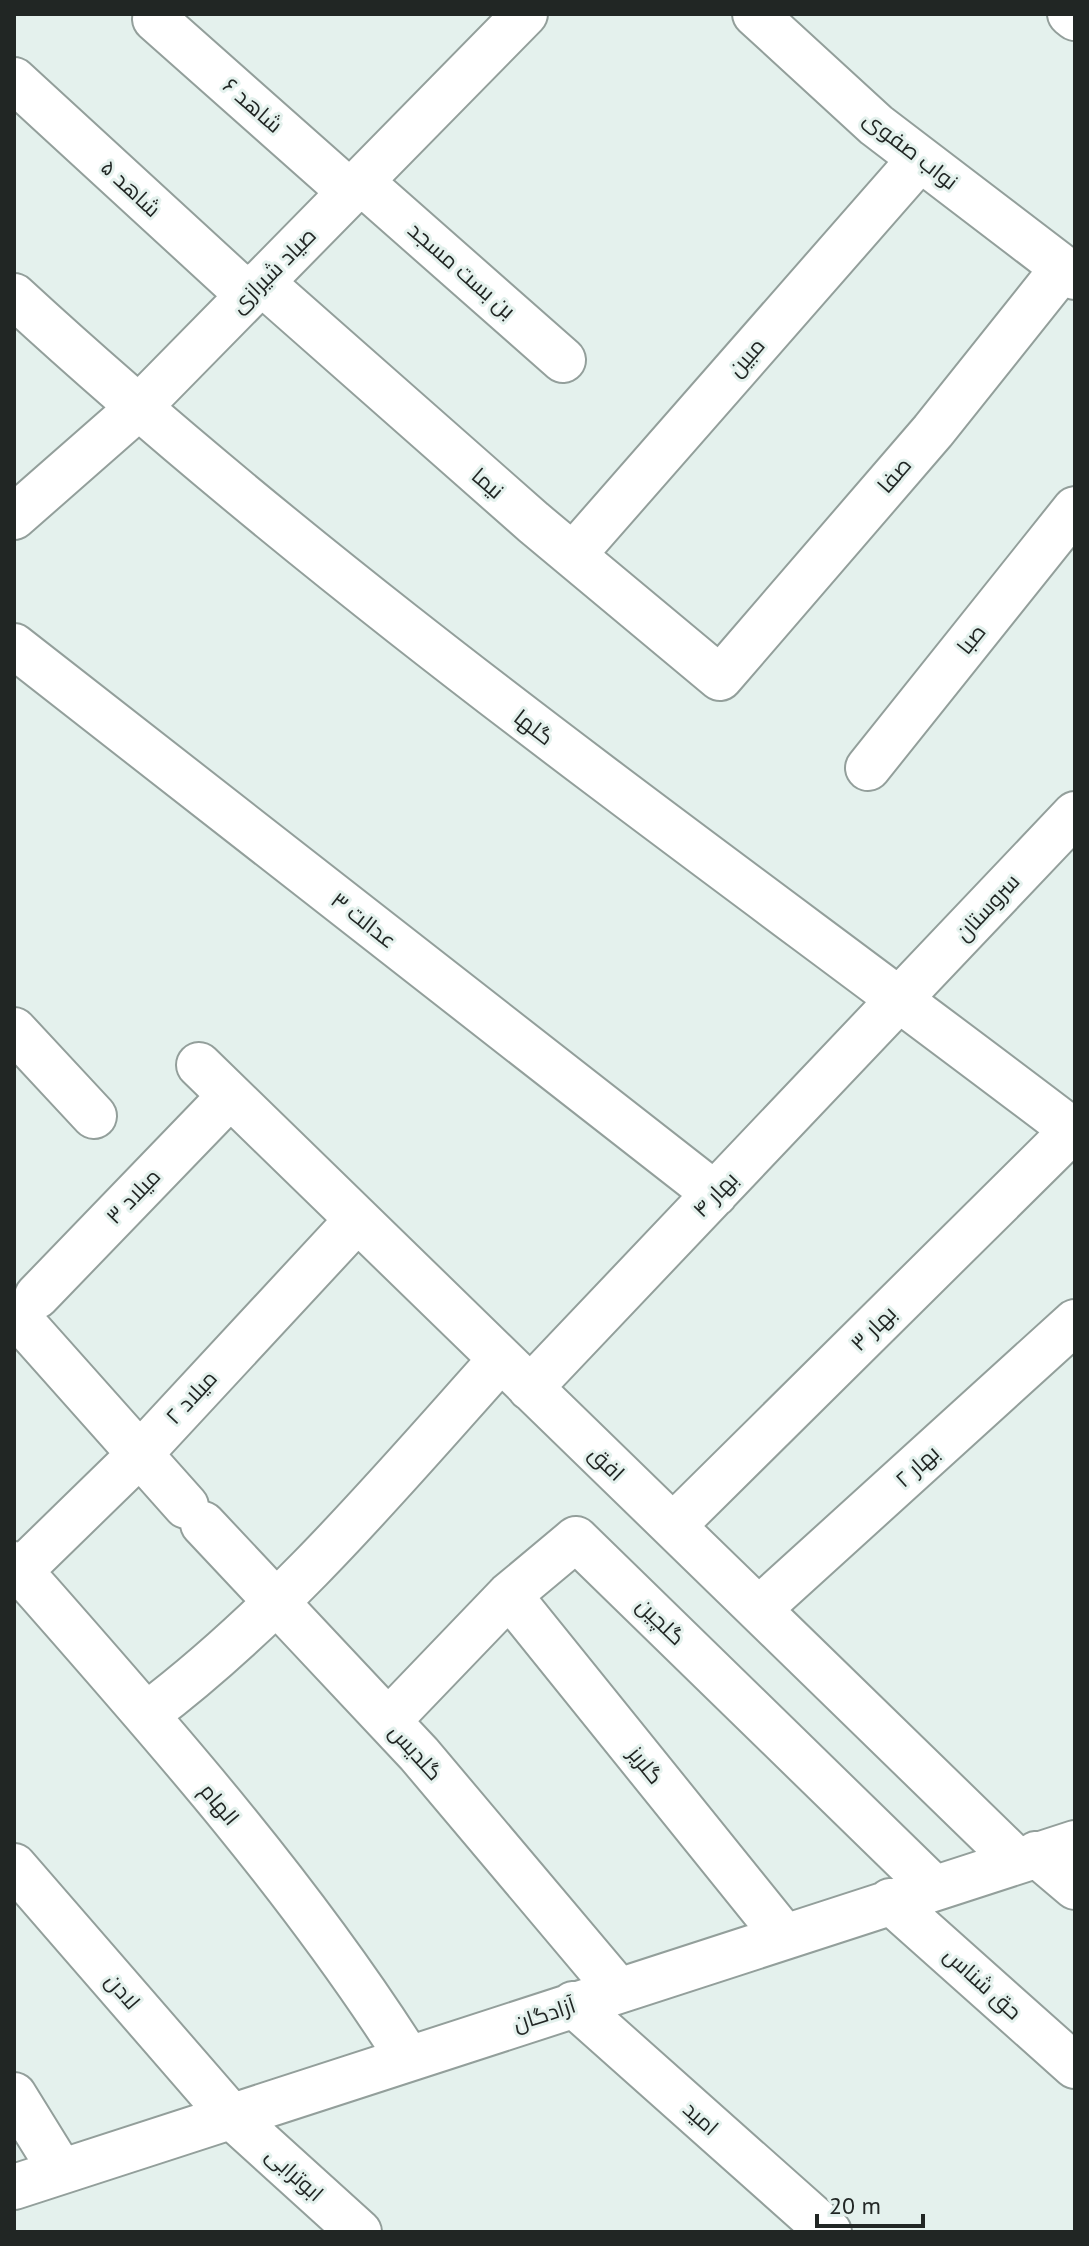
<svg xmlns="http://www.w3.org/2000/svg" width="1089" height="2246" font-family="'PT Sans',Cairo,sans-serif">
  <rect width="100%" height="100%" fill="#e4f1ed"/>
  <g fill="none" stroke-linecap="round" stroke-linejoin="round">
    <defs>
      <path id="minor" d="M755,14L876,125L1075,277
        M1070,14L1075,18
        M155,19L350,192
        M14,80L248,295
        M360,181L563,360
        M261,282L533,522L720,678L933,431L1063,268
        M14,296C345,601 717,859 1075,1132
        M14,517L137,409L525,14
        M573,555L920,159
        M14,646L715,1194
        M868,768L1075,509
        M14,1030L94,1116
        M199,1065L1016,1860
        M37,1296L230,1096
        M14,1313L186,1506
        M530,1388L1075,814
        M203,1524L419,1754L618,1990
        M673,1526L1075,1128
        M14,1564C153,1722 295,1880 408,2058
        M20,1571L138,1456L357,1220
        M509,1595L784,1936
        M759,1609L1075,1322
        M146,1715C280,1614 390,1483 501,1359
        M388,1721L509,1595L576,1539L933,1887
        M1036,1854L1075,1887
        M14,1866L231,2116L359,2232
        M890,1901L1075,2066
        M573,2004L829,2232
        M14,2095L61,2171
        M14,2187L1075,1843"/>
    </defs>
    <!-- minor casing -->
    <use href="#minor" stroke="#939f9b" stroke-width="48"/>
    <!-- minor -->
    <use href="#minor" stroke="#fff" stroke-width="44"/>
  </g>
  <g text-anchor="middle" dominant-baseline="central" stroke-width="6" stroke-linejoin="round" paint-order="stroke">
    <!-- street labels -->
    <g font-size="22" fill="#212624" stroke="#e4f1ed">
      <text transform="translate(253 105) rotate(41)">شاهد ۶</text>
      <text transform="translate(911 150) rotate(38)">نواب صفوی</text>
      <text transform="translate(131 188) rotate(43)">شاهد ۵</text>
      <text transform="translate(273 270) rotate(-45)">صیاد شیرازی</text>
      <text transform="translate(462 270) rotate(41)">بن بست مسجد</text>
      <text transform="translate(746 357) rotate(-49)">مبین</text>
      <text transform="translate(894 475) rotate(-49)">صفا</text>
      <text transform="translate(488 483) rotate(41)">نیما</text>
      <text transform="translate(971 639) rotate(-51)">صبا</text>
      <text transform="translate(534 727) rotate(38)">گلها</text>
      <text transform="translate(987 907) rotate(-47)">سروستان</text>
      <text transform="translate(364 920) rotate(38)">عدالت ۳</text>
      <text transform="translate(715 1194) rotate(-46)">بهار ۴</text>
      <text transform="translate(133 1196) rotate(-46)">میلاد ۳</text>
      <text transform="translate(873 1328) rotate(-45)">بهار ۳</text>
      <text transform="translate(191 1397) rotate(-47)">میلاد ۲</text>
      <text transform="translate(607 1463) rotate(44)">افق</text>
      <text transform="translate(917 1466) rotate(-42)">بهار ۲</text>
      <text transform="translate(661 1621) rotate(44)">گلچین</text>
      <text transform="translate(416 1752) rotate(48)">گلدیس</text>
      <text transform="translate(646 1765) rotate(51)">گلریز</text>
      <text transform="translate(220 1804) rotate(50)">الهام</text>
      <text transform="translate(983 1983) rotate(42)">حق شناس</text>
      <text transform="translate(123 1991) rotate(49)">لادن</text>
      <text transform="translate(544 2014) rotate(-18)">آزادگان</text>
      <text transform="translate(701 2118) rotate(42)">امید</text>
      <text transform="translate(295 2174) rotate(42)">ابوترابی</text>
    </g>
  </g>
  <!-- border -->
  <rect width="1089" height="2246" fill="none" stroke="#212624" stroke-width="32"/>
  <!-- scale -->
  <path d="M817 2214v12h106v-12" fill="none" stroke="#212624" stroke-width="4"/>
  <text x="829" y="2214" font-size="24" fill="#212624" stroke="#e4f1ed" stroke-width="6" paint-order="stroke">20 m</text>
</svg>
